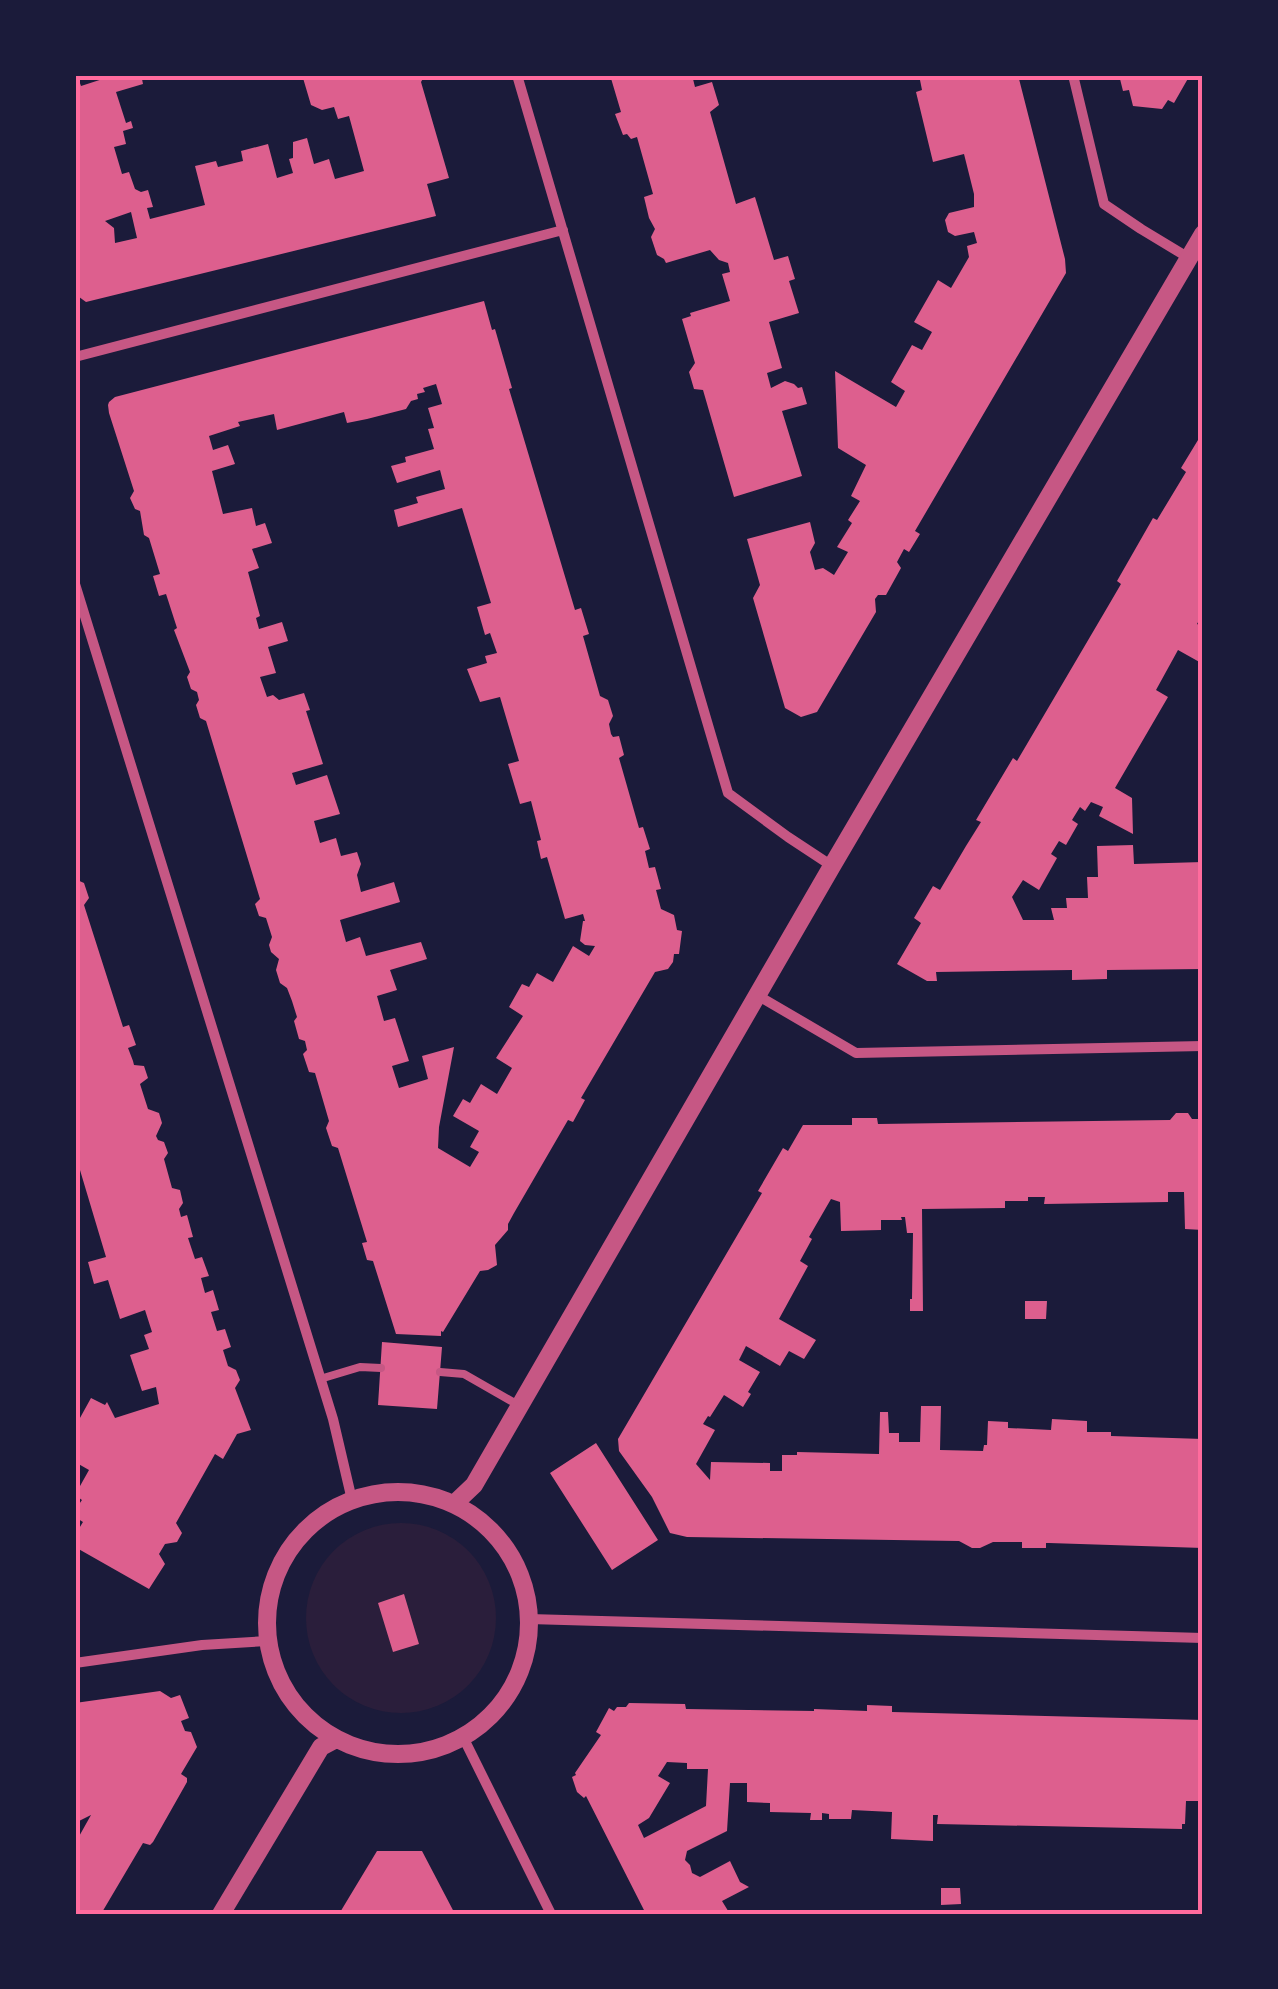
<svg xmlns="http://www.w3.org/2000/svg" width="1278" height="1989" font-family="'Public Sans',sans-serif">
  <rect width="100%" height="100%" fill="#1b1b3a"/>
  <!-- green -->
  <path fill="#2a1e3b" d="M306 1618a95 95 0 1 1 190 0a95 95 0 1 1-190 0Z"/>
  <!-- building -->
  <path fill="#dd5f8e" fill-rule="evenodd" d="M75,75H77L81,86L115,75H153L142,79L143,84L116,92L126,123L131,121L133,128L123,131L126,144L114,147L122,174L129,172L135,189L141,192L148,190L153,207L147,208L150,219L205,205L195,166L216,161L218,167L243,161L241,151L268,144L277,178L293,173L289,159L293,158V142L307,138L314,164L329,159L335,179L364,171L349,116L338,119L334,107L322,110L311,105L303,78L305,75H425L421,82L449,178L427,184L436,216L86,302L75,294ZM131,212L137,238L115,243L114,228L105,221Z
    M610,75H692L695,87L712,82L719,105L710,112L736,204L755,197L774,260L788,256L795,279L789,281L799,313L769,322L782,368L767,373L771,388L785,381L794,384L798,388L802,387L807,404L782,411L802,476L734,497L703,390L694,389L689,372L695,363L682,319L691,316L690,313L730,301L722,274L730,272L728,263L719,260L710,250L666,263L664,259L657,255L651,237L655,229L649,218L644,197L653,194L637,137L631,139L627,134L623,135L615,114L621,112Z
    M919,75H1018L1065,259L1066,273L915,531L920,534L909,552L904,549L897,562L901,568L886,595H878L875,599L876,612L817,712L801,717L785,708L753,598L760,585L747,539L810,522L815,543L810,552L815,570L823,568L834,575L848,552L837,547L852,523L848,520L860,501L851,496L866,465L838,448L835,371L896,407L905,391L891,382L912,345L922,350L932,332L914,322L938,280L951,288L969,257L967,246L977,243L974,232L955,236L948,232L945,220L949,213L974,207V194L964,154L933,162L916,92L922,90Z
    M1119,75H1190L1174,103L1168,100L1162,109L1133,106L1129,90L1123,91Z
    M484,301L492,330L495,329L512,388L509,389L575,610L581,608L589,634L583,636L600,696L608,700L613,716L609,724L611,734L613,737L619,736L624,755L619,758L639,828L643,827L650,849L645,851L649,868L655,867L661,889L656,890L661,909L674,915L677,930L682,931L679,954H674L673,962L668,969L655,972L581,1098L585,1100L573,1122L568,1120L514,1213L508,1224V1230L495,1245L497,1265L488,1270L480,1271L443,1332L441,1331V1336L396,1334L373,1261L367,1260L362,1243L367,1242L338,1148L332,1146L326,1128L329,1121L315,1073L309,1072L303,1054L307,1050L305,1041L299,1039L294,1021L297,1017L292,1001L287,988L280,983L276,970L279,959L271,952L269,945L272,937L266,918L259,916L255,904L260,899L206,721L200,718L196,705L199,700L197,692L191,689L187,677L190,672L174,630L177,628L167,597L166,594L159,596L153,576L160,574L149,538L144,535L140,511L135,509L130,498L134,491L109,413L108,405L109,402L115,397ZM436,384L442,404L428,408L434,428L428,429L434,449L405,457L406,462L391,466L397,483L440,470L445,489L416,497L418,503L394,510L398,527L462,508L491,603L477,607L485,635L490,633L497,653L485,656L487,663L467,669L480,702L500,697L519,761L508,764L520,804L531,801L541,840L537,841L541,859L547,857L565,919L583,914L585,921H583L580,941L585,945L595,946L589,956L573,946L553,982L537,973L529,987L522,984L509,1007L523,1016L496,1058L512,1068L497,1094L481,1084L470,1103L463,1099L453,1116L479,1131L470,1147L479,1152L470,1167L438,1148L439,1127L454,1047L422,1056L428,1079L399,1088L392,1066L409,1061L395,1018L384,1021L377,996L397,990L390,970L427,959L421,942L366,956L360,937L346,942L340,920L400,902L394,882L361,892L357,875L361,864L357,852L341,856L336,838L320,843L314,821L340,814L327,775L296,785L292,773L323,764L306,711L310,710L304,693L279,700L273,695L267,697L260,677L276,673L268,647L288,641L282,622L259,629L256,618L260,616L248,572L259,568L252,549L272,543L265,523L256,526L252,508L223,514L212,471L235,464L228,445L213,450L209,436L240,426L238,422L274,414L277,430L344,412L347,423L367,419L406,409L411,401L418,399L417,394L425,392L423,388Z
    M1198,440L1203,443V613L1197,624L1203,627V664L1178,650L1156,690L1168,697L1115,788L1132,798L1133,834L1099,816L1103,807L1091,802L1085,811L1080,807L1072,820L1078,824L1066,845L1059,841L1051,854L1057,858L1039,890L1023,880L1012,897L1023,920H1054L1051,908H1067L1066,898H1088L1087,877H1098L1097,846L1133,845L1134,864L1203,862V969L1107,970V979L1072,980V970L936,972L937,981H927L897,964L921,923L914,918L933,886L940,890L966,846L981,822L976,820L1013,758L1017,761L1107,608L1121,584L1117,581L1153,518L1157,520L1186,472L1181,468Z
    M75,879L84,883L89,898L84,905L123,1027L129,1025L136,1045L128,1048L133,1061L134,1065L144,1066L148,1078L140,1084L148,1109L159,1113L162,1123L156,1136L158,1140L164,1142L168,1153L164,1159L172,1188L180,1190L183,1203L179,1209L181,1217L187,1215L193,1237L188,1238L195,1259L202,1257L209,1276L201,1278L205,1293L213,1290L219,1310L211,1312L217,1331L225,1329L231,1347L223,1350L228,1366L236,1370L240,1380L235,1388L251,1430L237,1434L223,1459L215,1454L176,1523L182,1533L177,1542L165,1544L159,1554L165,1564L149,1589L75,1547V1535L83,1522L75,1517V1510L82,1500L75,1495L89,1470L75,1462V1427L91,1398L105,1405L107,1402L115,1418L159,1404L156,1387L142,1391L130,1355L149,1349L144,1335L152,1332L145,1310L120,1319L108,1280L94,1284L88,1262L106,1257L77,1160L75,1161Z
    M1176,1113H1188L1192,1119H1203V1230L1185,1229L1184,1192H1168V1202L1044,1204L1045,1197H1028V1201H1005V1208L922,1209L923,1311H910V1299H912L913,1233H907L905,1217H901L902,1220H881V1230L841,1231L840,1202L831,1199L809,1237L812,1239L800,1261L808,1266L779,1319L816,1340L804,1359L789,1351L780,1366L746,1346L739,1360L760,1372L748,1392L751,1394L743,1407L724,1395L710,1417L708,1416L703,1424L715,1430L696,1464L710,1480L711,1462L770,1463V1471H782V1455H797V1452L879,1454L880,1412H888L889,1433H899V1442H920L921,1406H941L940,1450L983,1451L984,1445H987L988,1421L1008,1422V1428L1051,1430L1052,1419L1087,1421V1432H1111V1436L1203,1439V1548L1049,1543H1046V1548H1022V1542H993L980,1548H972L959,1541L687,1537L670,1533L652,1497L619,1451L618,1439L762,1193L758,1191L783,1148L788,1151L803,1125H852V1118H877L878,1124L1170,1120Z
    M1025,1301H1047L1046,1319H1025Z
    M382,1342L442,1347L437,1409L378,1405Z
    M596,1443L658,1540L612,1570L550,1473Z
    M404,1594L419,1644L393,1652L378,1603Z
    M160,1691L171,1698L180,1695L189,1718L181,1721L185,1731L191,1732L197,1747L181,1774L187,1778V1782L153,1842L150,1845L143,1843L101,1914H75V1839L77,1840L91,1815L75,1823V1703Z
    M629,1703L685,1704L686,1709L814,1711V1709L867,1711V1705L892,1706V1712L1203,1720V1801H1186L1185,1824H1182V1829L937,1824L938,1815H933V1841L891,1839L892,1812L852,1810L851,1819H829V1814L822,1813V1820H810L811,1813L770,1812V1803L747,1802V1783H730L727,1831L687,1851L685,1860L690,1865L692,1873L700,1877L730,1861L740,1882L749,1887L722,1901L730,1914H646L586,1796L584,1798L577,1792L572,1777L576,1775L575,1773L601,1735L596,1732L609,1708L614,1711L617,1707H626ZM667,1762L687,1763V1769H708L706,1806L644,1838L638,1825L649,1818L670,1783L658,1776Z
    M377,1851H422L455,1914H339Z
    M941,1888H960L961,1904L941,1905Z"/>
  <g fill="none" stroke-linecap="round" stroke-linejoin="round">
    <!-- service -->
    <path stroke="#c65784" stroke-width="8" d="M440,1372L464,1374L520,1406
      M320,1379L360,1367L381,1368"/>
    <!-- minor -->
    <path stroke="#c65784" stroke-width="10" d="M517,75L728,793L788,837L832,866
      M1073,75L1104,204L1141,229L1189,258
      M75,357L563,230
      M75,584L333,1419L352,1500
      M757,995L856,1053L1203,1046
      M529,1619L1203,1638
      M75,1663L202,1645L267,1641
      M463,1737L551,1914"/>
    <!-- tertiary -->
    <path stroke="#c65784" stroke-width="18" d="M267 1623a131 131 0 1 1 262 0a131 131 0 1 1-262 0Z
      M455,1503L474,1485L832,866L1203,234
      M221,1914L321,1747L336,1739"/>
  </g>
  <!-- border -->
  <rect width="1278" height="1989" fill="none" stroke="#1b1b3a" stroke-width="155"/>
  <rect x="78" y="78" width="1122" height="1834" fill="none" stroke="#ff6b9d" stroke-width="4"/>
</svg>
